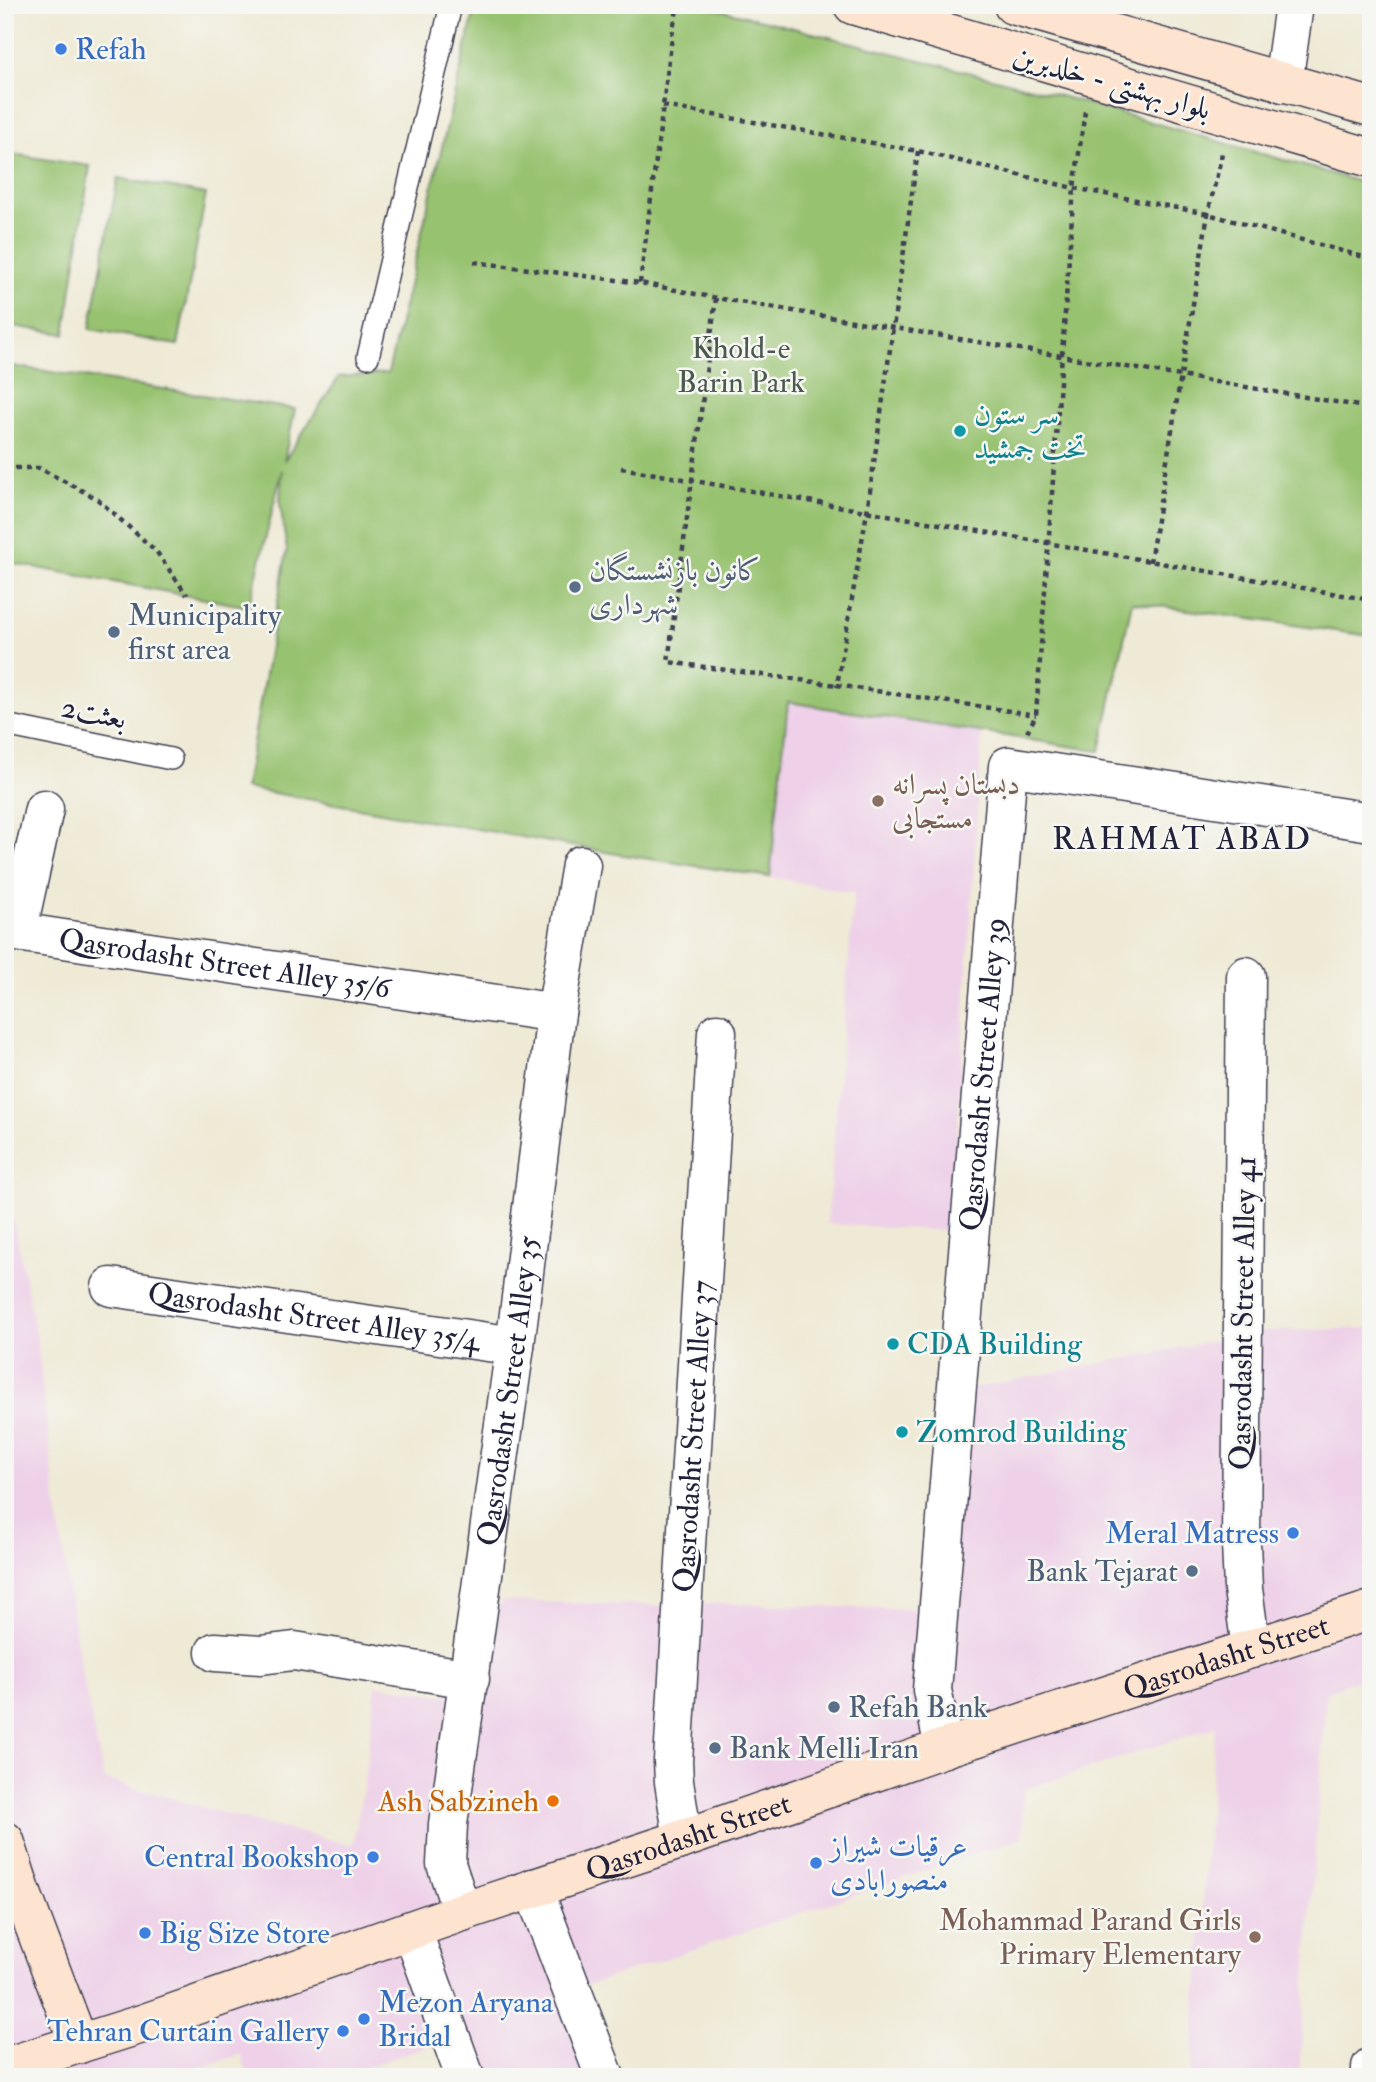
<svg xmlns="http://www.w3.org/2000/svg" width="1376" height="2082" font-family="'IM FELL Double Pica',Amiri,serif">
  <rect width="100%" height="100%" fill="#f6f6f2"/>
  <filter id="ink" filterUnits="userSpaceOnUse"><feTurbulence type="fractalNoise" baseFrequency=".0143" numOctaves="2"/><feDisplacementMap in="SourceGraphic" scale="14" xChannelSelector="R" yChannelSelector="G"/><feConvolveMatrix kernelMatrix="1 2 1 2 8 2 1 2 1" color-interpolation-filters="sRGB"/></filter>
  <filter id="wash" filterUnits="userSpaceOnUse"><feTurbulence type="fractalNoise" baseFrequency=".00686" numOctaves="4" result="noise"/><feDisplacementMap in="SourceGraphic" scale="28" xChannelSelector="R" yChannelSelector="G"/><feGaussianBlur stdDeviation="1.57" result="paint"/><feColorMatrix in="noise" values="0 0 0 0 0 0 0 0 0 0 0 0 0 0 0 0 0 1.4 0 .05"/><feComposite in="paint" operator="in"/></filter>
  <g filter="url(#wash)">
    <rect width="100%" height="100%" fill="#efead6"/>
    <!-- built -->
    <path fill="#eed0e8" d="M788,702L982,733L951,1231L827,1224L854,893L770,877Z
      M5,1174L37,1341L57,1510L80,1664L104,1779L239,1818L353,1845L364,1782L376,1685L448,1696L503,1601L675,1606L706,1603L914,1609L960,1391L1264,1331L1371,1328V1674L1326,1692L1299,2077H1191L1215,1727L1023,1790L1022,1838L576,1989L606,2077H461L448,2039L337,2077H249L241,2054L173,2077H5Z"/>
    <!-- green -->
    <path fill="#97c270" stroke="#5c7256" stroke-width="2" d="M476,5H702L1039,90L1371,185V636L1132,602L1100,751L788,702L770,877L623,855L245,788L287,550L280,503L282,470L249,607L5,562V365L295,409L284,461L339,377L388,373Z
      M5,153L90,166L65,334L5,325Z
      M118,178L206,194L178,345L90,329Z"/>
  </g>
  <g filter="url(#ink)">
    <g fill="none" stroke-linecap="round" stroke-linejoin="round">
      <defs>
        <path id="service" d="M368,357L451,5
          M5,725L171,759"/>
        <g id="minor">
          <path d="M1283,83L1294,5"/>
          <path id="s1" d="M44,809L17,932L556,1013"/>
          <path d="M1246,976L1241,1542L1243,1589L1251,1649"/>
          <path id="s2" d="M111,1287L515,1346"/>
          <path d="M215,1652L261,1655L294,1651L470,1679"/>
          <path id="s3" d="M944,1748L932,1690L1008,766L1371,822"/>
          <path id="s4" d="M683,1839L674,1782L673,1761L717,1033"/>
          <path d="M533,1888L605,2077"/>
          <path id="s5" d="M462,1912L446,1864L448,1824L515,1346L556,1013L581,865"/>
          <path d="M412,1930L465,2077"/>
          <path d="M1371,2067V2073"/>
        </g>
        <g id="secondary">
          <path d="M853,5L1371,158"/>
          <path d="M1013,5L1371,107"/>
          <path d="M5,1841L21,1891L79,2044"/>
          <path id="s6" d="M5,2067L142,2024L462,1912L683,1839L944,1748L1371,1610"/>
        </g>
      </defs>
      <!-- service casing -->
      <use href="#service" stroke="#414052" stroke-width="24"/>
      <!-- minor casing -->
      <use href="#minor" stroke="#414052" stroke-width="41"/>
      <!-- secondary casing -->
      <use href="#secondary" stroke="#414052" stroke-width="41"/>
      <!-- path -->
      <path stroke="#414052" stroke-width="4.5" stroke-dasharray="5 5" stroke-linecap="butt" d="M663,106L918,151L1074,188L1208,214L1371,259
        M918,151L867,512L837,685L1036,715
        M474,262L640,283L716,298L1371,408
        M640,283L673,29L678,5
        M716,298L668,662L837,685
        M5,468H39L96,498L156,551L187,595
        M621,468L1371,600
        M1150,562L1208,214L1223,149
        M1027,732L1036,715L1074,188L1085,111"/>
      <!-- service -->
      <use href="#service" stroke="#fff" stroke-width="21"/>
      <!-- minor -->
      <use href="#minor" stroke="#fff" stroke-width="38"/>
      <!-- secondary -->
      <use href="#secondary" stroke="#fde4d1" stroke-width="38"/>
    </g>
  </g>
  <!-- markers -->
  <g fill="#3f7fe0" stroke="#f6f6f2" stroke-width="2.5">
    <circle cx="61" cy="49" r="7"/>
    <circle cx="1293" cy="1533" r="7"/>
    <circle cx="373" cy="1857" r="7"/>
    <circle cx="816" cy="1863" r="7"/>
    <circle cx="145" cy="1933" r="7"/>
    <circle cx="364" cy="2019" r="7"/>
    <circle cx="343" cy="2031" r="7"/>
  </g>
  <g fill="#0f9aa8" stroke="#f6f6f2" stroke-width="2.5">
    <circle cx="960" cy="431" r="7"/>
    <circle cx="893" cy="1344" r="7"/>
    <circle cx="902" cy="1432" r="7"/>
  </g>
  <g fill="#5c6f8a" stroke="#f6f6f2" stroke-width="2.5">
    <circle cx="575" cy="587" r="7"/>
    <circle cx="114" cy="632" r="7"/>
    <circle cx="1192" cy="1571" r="7"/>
    <circle cx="834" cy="1707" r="7"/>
    <circle cx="715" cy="1748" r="7"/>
  </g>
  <g fill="#8d6e63" stroke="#f6f6f2" stroke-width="2.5">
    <circle cx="878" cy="801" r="7"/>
    <circle cx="1255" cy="1937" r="7"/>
  </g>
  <circle fill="#e8710a" stroke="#f6f6f2" stroke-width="2.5" cx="553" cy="1801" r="7"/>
  <g text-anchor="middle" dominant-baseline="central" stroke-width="5" stroke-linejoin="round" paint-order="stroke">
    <!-- shop labels -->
    <g font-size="30" fill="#366cbe" stroke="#f6f6f2" text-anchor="start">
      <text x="75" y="49">Refah</text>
      <text x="1279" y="1533" text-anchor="end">Meral Matress</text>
      <text x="830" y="1846">عرقیات شیراز<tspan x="830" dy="34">منصورابادی</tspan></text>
      <text x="359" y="1857" text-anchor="end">Central Bookshop</text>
      <text x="159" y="1933">Big Size Store</text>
      <text x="378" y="2002">Mezon Aryana<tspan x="378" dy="34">Bridal</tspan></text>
      <text x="329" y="2031" text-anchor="end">Tehran Curtain Gallery</text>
    </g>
    <!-- street labels -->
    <g font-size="30" fill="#22223b" stroke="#f6f6f2">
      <text transform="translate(1112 82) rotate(16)">بلوار بهشتی - خلدبرین</text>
      <text transform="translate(94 713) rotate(11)">2بعثت</text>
      <text stroke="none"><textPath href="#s1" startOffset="336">Qasrodasht Street Alley 35/6</textPath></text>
      <text stroke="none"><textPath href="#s3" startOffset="677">Qasrodasht Street Alley 39</textPath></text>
      <text transform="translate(1243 1313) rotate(-89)">Qasrodasht Street Alley 41</text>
      <text stroke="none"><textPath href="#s2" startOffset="205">Qasrodasht Street Alley 35/4</textPath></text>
      <text stroke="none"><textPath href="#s5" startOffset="528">Qasrodasht Street Alley 35</textPath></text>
      <text stroke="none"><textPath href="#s4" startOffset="404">Qasrodasht Street Alley 37</textPath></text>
      <text stroke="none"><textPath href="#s6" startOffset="1288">Qasrodasht Street</textPath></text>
      <text stroke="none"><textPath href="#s6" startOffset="721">Qasrodasht Street</textPath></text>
    </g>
    <!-- park labels -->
    <g font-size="30" fill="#4b5a4e" stroke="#f6f6f2">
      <text x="741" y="348">Khold-e<tspan x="741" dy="34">Barin Park</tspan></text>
    </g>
    <!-- culture labels -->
    <g font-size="30" fill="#0d838f" stroke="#f6f6f2" text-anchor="start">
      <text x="974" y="414">سر ستون<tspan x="974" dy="34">تخت جمشید</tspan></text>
      <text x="907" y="1344">CDA Building</text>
      <text x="916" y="1432">Zomrod Building</text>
    </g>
    <!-- service labels -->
    <g font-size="30" fill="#4e5e75" stroke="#f6f6f2" text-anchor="start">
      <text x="589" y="570">کانون بازنشستگان<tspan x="589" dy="34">شهرداری</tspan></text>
      <text x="128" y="615">Municipality<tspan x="128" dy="34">first area</tspan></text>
      <text x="1178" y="1571" text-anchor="end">Bank Tejarat</text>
      <text x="848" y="1707">Refah Bank</text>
      <text x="729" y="1748">Bank Melli Iran</text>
    </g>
    <!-- education labels -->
    <g font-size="30" fill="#785e54" stroke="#f6f6f2" text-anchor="start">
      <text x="892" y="784">دبستان پسرانه<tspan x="892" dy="34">مستجابی</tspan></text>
      <text x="1241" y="1920" text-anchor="end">Mohammad Parand Girls<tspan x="1241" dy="34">Primary Elementary</tspan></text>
    </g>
    <!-- food labels -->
    <g font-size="30" fill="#c56008" stroke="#f6f6f2" text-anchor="end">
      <text x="539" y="1801">Ash Sabzineh</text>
    </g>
    <!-- neighbourhood labels -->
    <g font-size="32" letter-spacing="2" fill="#22223b" stroke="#f6f6f2">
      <text x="1182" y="839">RAHMAT ABAD</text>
    </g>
  </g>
  <!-- margin -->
  <rect width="1376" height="2082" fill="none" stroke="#f6f6f2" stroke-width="28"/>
</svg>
